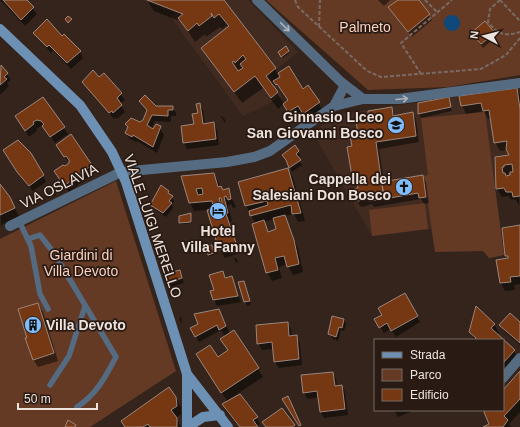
<svg xmlns="http://www.w3.org/2000/svg" width="520" height="427" font-family="Helvetica,sans-serif">
  <rect width="100%" height="100%" fill="#34241c"/>
  <!-- built -->
  <path fill="#412b21" d="M142,0H248L298,52L270,75L282,97L243,116L170,16L175,13Z
    M517,88L520,109V196L513,197L512,192H506L504,188L495,189L504,255L489,258L483,251L435,252L431,229L372,236L313,133L331,118L338,114Z"/>
  <!-- green -->
  <path fill="#653a25" fill-rule="evenodd" d="M266,0H520V75L448,87L368,90Z
    M485,112L504,255L489,258L483,251L435,252L424,176L428,175L421,118Z
    M116,181L176,371L90,427H0V239ZM38,303L54,353L33,359L25,339L27,338L18,309Z
    M425,203L428,229L372,236L369,210Z"/>
  <!-- water -->
  <path fill="#0f487a" d="M444 23a8 8 0 1 1 16 0a8 8 0 1 1-16 0Z"/>
  <!-- shadow -->
  <path fill="#0007" fill-rule="evenodd" d="M0,0H25L37,14L25,26Z
    M147,0H223L278,74L289,67L302,90L308,86L322,109L307,119L302,111L292,117L284,104L278,109L263,88L242,103L202,48L229,28L227,25L222,29L220,27L206,37L205,34L195,42L182,22L154,11ZM276,84L289,100L284,104L273,87Z
    M378,0H390L384,6Z
    M399,0H418L432,20L412,37L390,8Z
    M34,33L62,37L80,52L83,58L71,69L53,50L51,53Z
    M472,33H494L496,37L483,48Z
    M286,48L289,53L283,58L280,52Z
    M0,66L11,80L7,83L9,86L0,95Z
    M104,74L125,100L120,104L125,112L117,119L116,117L114,119L84,82L99,79Z
    M517,89L520,95L519,205L516,200L510,199L509,196L502,197L497,189L496,168L510,156L507,150L500,151L495,142L491,118L488,119L484,111L466,114L462,105ZM508,173H511V176H509Z
    M449,98L452,111L421,118L419,114V104Z
    M43,99L68,134L55,143L44,126H41L36,129L37,131L29,137L16,117Z
    M140,102L156,107H172L176,113V116H171V122L155,121L151,129L154,130L158,125L164,135L157,153L137,141L136,142L130,139L126,133L128,128L126,125L144,121L147,111Z
    M199,104L203,110L205,124L213,123L217,130L219,145L187,149L184,143L196,125Z
    M391,108L395,116L412,113L416,119L419,142L379,149L384,182L422,176L426,182L429,203L424,204L421,199L374,207L372,204L363,207L360,206L356,199L358,189L354,181L353,147L370,118Z
    M222,116L226,121L225,123L221,117Z
    M295,147L300,156L298,158L302,165L292,172L288,162Z
    M61,152L91,166L95,172L69,192L59,178L64,168L70,164Z
    M30,154L46,182L33,191L22,178L8,157Z
    M288,169L293,178L305,221L298,222L294,214L285,216L298,249L303,272L293,275L287,264L279,267L282,278L272,281L267,272L256,224L246,206ZM275,219L277,230L269,232L263,222Z
    M214,174L223,191L228,190L236,207L233,208L231,204L228,206L232,221L230,222L239,253L225,258L220,249L208,210L194,211L190,202L183,177Z
    M0,186L9,198L19,216L1,225Z
    M53,190L56,195L54,196L51,192Z
    M168,191L174,201L172,205L173,208L166,217L154,209L152,205Z
    M191,216L192,223L181,224L180,222Z
    M520,226V284L514,285L515,290L505,291L501,283L508,259L506,256Z
    M212,248L214,255L209,256V254Z
    M234,258H236L238,262L236,263Z
    M179,271L184,283L171,287L166,274Z
    M222,272L226,279L231,278L241,302L217,306L211,291L216,290Z
    M244,282L251,305L247,306L240,283Z
    M405,294L420,322L396,337L391,329L384,333L376,320L383,316Z
    M38,304L43,312L58,361L38,367L33,359L28,339Z
    M222,316L230,334L234,331L263,377L228,400L257,418L260,424L257,427H239L226,411L223,405L228,402L202,363L217,359L229,351L225,337L221,330L199,342L191,328Z
    M181,317L182,322L181,323L179,318Z
    M333,317L344,320L346,324L344,331L341,330L338,341L333,339L330,335Z
    M287,323L291,329L292,337H296L300,343L302,365L279,368L275,362L274,349L262,350L258,343Z
    M520,323V345L504,331L501,325Z
    M494,324L499,333L497,335L502,340H475L470,332Z
    M503,341L514,351L519,359L503,376Z
    M520,372V412L509,424L511,427H485L490,424L486,410H503V391Z
    M333,373L336,379L337,387L342,386L345,392L348,415L324,418L320,411L319,397L308,399L304,393L302,376Z
    M176,398L181,407V414L176,418L181,427H125Z
    M394,410H415L398,417Z"/>
  <!-- building -->
  <path fill="#763713" stroke="#9a867d" fill-rule="evenodd" d="M3,0H27L34,7L21,20Z
    M147,0H224L276,68L266,76L278,92L271,98L255,76L234,92L201,48L229,26L219,14L214,18L211,13L212,16L199,26L197,23L188,31L178,18L183,14ZM243,55L246,59L240,64L243,68L238,71L232,62L234,61L235,63Z
    M398,0H419L430,14L408,32L388,7Z
    M68,16L72,19L68,23L65,19Z
    M47,19L62,36L64,34L81,51L67,63L49,45L47,47L33,33Z
    M485,21L495,33L481,44L471,33Z
    M286,46L289,51L281,57L278,52Z
    M1,65L8,73L4,77L7,79L0,85Z
    M289,66L303,89L308,85L320,102L303,114L298,106L288,112L283,104L288,100L277,84L276,85L273,81L280,77L278,73Z
    M93,70L99,77L104,73L122,93L117,98L122,105L113,113L112,111L109,113L82,82Z
    M517,88L520,109V196L513,197L512,192H506L504,188L496,189L495,157L509,155L506,149L507,141L494,143L489,110L483,111L481,103L461,106L459,96ZM512,164L513,172H510V175L506,176L505,173H503L502,167H504V165Z
    M145,95L156,106H173V110H168V116L152,115L147,125L153,129L156,124L161,126L153,147L133,135L132,137L125,133L128,127L125,124L131,118L140,122L143,120L147,110L139,101Z
    M43,97L65,127L50,137L42,126L44,124L41,121L37,120L33,122L34,124L25,131L15,116Z
    M449,97L451,107L418,114V103Z
    M200,103L203,124L214,122L216,139L183,143L181,126L194,124L192,114L198,113L196,104Z
    M392,107L393,116L413,112L416,136L376,142L384,199L369,201V198L359,201L355,200L354,189L358,188L356,181L353,182L347,147L352,146L350,136L358,135L356,120L365,119V115L368,117V111Z
    M71,134L92,165L64,186L54,171L63,165L65,166L69,163V160L66,156L64,157L56,145Z
    M18,140L31,153L44,175L29,186L17,172L3,150Z
    M295,145L299,151L296,154L301,160L289,168L286,160L282,155Z
    M288,168L301,213L292,214L291,205L250,216L249,211L268,205L267,201L245,206L238,182Z
    M214,173L218,187L221,186L223,190L229,188L231,199L228,200L226,196L224,197L228,213L226,214L236,243L235,245L219,250L207,210L223,206L221,198H219L221,205L213,207L212,201L189,203L181,176ZM202,188L203,194L198,195L196,189Z
    M423,175L426,197L419,198L418,193L384,199L382,182Z
    M0,184L10,197L15,208L0,215Z
    M161,185L169,191L168,193L173,196L169,201L172,203L163,213L150,205Z
    M191,213V222L179,223V216Z
    M285,215L294,240L299,264L287,267L284,256L275,258L278,270L266,273L252,224L264,220L268,232L276,229L273,218Z
    M520,225V276L510,277L511,282L500,283L496,260L508,258V256H505L502,228Z
    M212,245L214,253L208,255L205,246Z
    M180,270L182,278L168,283L164,274Z
    M223,271L225,278L232,276L238,296L213,300L210,291L214,290L209,275Z
    M244,281L250,301L244,302L238,282Z
    M405,293L418,316L391,331L387,323L379,328L374,319L382,315L378,308Z
    M38,303L54,353L33,360L25,338H27L18,309Z
    M476,306L495,324L491,328L515,350L503,363V340H475L476,338L469,332Z
    M219,309L226,326L219,330L217,325L195,337L190,328L198,324L194,314Z
    M510,313L520,322V343L499,325Z
    M332,316L344,319L342,328L339,327L336,337L328,334Z
    M288,322L289,336L297,335L299,359L274,362L272,342L257,344L256,325Z
    M234,330L259,368L221,393L196,354L210,345L218,357L228,350L220,339Z
    M520,371V399L504,416L508,420L503,427H483L489,424L484,412L485,410H503V390Z
    M333,372L335,386L342,385L345,409L320,412L317,391L303,393L301,375Z
    M169,387L176,397L177,406L171,410L177,418V427H150L148,424L143,427H125L121,421Z
    M240,394L258,417L253,420L258,427H240L222,404Z
    M288,396L301,425L299,426L282,399Z
    M282,408L295,425L292,427H266L262,422Z
    M68,420L76,425L75,427H65Z"/>
  <g fill="none" stroke-linecap="round" stroke-linejoin="round">
    <!-- path -->
    <path stroke="#796b64" stroke-width="2" stroke-dasharray="4 2" stroke-linecap="butt" d="M295,0L298,7L367,71L381,77L481,69L506,55L520,38
      M425,0L437,12
      M500,0L490,9L488,22C498,34 504,37 520,32
      M500,0L520,21
      M319,27L320,0
      M421,74L401,43L452,0"/>
    <!-- lane -->
    <path stroke="#556b82" stroke-width="5.5" d="M19,221L31,246L40,294L48,309
      M28,239L40,235L54,253L116,357C106,376 96,395 77,407
      M50,385L69,356L85,306"/>
    <!-- street -->
    <path stroke="#556b82" stroke-width="10" d="M257,0L341,82L363,99H399L520,83
      M334,106L345,85
      M10,226L121,172L227,162L254,157L270,151L334,106L363,99
      M503,378L520,358"/>
    <!-- secondary -->
    <path stroke="#6d90b5" stroke-width="10" d="M0,29L80,105L112,152L126,182L187,374L228,427
      M187,374V427
      M188,427L203,417L220,415"/>
  </g>
  <!-- one-way arrows -->
  <defs><path id="oneway-shaft" d="M-6 0H5M1.5-3L5.5 0L1.5 3" fill="none" stroke-width="1.6" stroke-linecap="round" stroke-linejoin="round"/></defs>
  <g stroke="#b0b3b9">
    <use href="#oneway-shaft" transform="translate(285 27) rotate(44)"/>
    <use href="#oneway-shaft" transform="translate(402 99) rotate(-5)"/>
  </g>
  <!-- icons -->
  <defs>
    <symbol id="school-disc" viewBox="-11 -11 22 22"><circle r="9.5" fill="#81bdfa" stroke="#291a13"/><path d="M0-5L7-2L0 1L-7-2ZM-4 1L0 2.5L4 1V4Q0 6-4 4Z" fill="#111"/></symbol>
    <symbol id="church-disc" viewBox="-11 -11 22 22"><circle r="9.5" fill="#81bdfa" stroke="#291a13"/><path d="M-1.2-6h2.4v3.5h3.3v2.4h-3.3V6h-2.4V-.1h-3.3v-2.4h3.3Z" fill="#111"/></symbol>
    <symbol id="hotel-disc" viewBox="-11 -11 22 22"><circle r="9.5" fill="#81bdfa" stroke="#291a13"/><path d="M-6-4.5h1.5V1H6V5H4.5V3h-9V5H-6ZM-4 0a1.8 1.8 0 1 1 3.6 0ZM.5 0V-2.5h3Q6-2.5 6 0Z" fill="#111"/></symbol>
    <symbol id="building-disc" viewBox="-11 -11 22 22"><circle r="9.5" fill="#81bdfa" stroke="#291a13"/><path d="M-4-6H4V6H1V3H-1V6H-4ZM-2.5-4.3h1.7v1.8h-1.7ZM.8-4.3h1.7v1.8H.8ZM-2.5-1h1.7V.8h-1.7ZM.8-1h1.7V.8H.8Z" fill="#111"/></symbol>
  </defs>
  <g fill-rule="evenodd">
    <use href="#school-disc" x="386" y="115" width="20" height="20"/>
    <use href="#church-disc" x="394" y="177" width="20" height="20"/>
    <use href="#hotel-disc" x="208" y="201" width="20" height="20"/>
    <use href="#building-disc" x="23" y="315" width="20" height="20"/>
  </g>
  <g text-anchor="middle" dominant-baseline="central" stroke-width="3.5" stroke-linejoin="round" paint-order="stroke">
    <!-- park labels -->
    <g font-size="14" fill="#fad2bf" stroke="#291a13">
      <text x="365" y="27">Palmeto</text>
      <text x="81" y="255">Giardini di<tspan x="81" dy="16">Villa Devoto</tspan></text>
    </g>
    <!-- poi labels -->
    <g font-size="14" font-weight="bold" fill="#ede3dd" stroke="#291a13" text-anchor="end">
      <text x="383" y="117">Ginnasio LIceo<tspan x="383" dy="16">San Giovanni Bosco</tspan></text>
      <text x="391" y="179">Cappella dei<tspan x="391" dy="16">Salesiani Don Bosco</tspan></text>
      <text x="218" y="231" text-anchor="middle">Hotel<tspan x="218" dy="16">Villa Fanny</tspan></text>
      <text x="46" y="325" text-anchor="start">Villa Devoto</text>
    </g>
    <!-- street labels -->
    <g font-size="14" fill="#ede3dd" stroke="#291a13">
      <text transform="translate(59 186) rotate(-26)">VIA OSLAVIA</text>
      <text transform="translate(153 226) rotate(71)">VIALE LUIGI MERELLO</text>
    </g>
  </g>
  <!-- legend -->
  <rect x="374" y="339" width="130" height="72" fill="#291a13" stroke="#776a64"/>
  <rect x="382" y="352" width="20" height="6" fill="#6d90b5" stroke="#776a64"/>
  <text x="410" y="359" font-size="12" fill="#ede3dd">Strada</text>
  <rect x="382" y="369" width="20" height="12" fill="#653a25" stroke="#776a64"/>
  <text x="410" y="379" font-size="12" fill="#ede3dd">Parco</text>
  <rect x="382" y="389" width="20" height="12" fill="#763713" stroke="#776a64"/>
  <text x="410" y="399" font-size="12" fill="#ede3dd">Edificio</text>
  <!-- north arrow -->
  <g transform="translate(484 36) rotate(277)" stroke="#291a13" stroke-width="3" paint-order="stroke">
  <path d="M0-3L7 15L0 10L-7 15Z" fill="#ede3dd"/>
  <text y="-6" font-size="11" font-weight="bold" text-anchor="middle" fill="#ede3dd">N</text>
  </g>
  <!-- scale -->
  <path d="M18 403v6h79v-6" fill="none" stroke="#ede3dd" stroke-width="2"/>
  <text x="24" y="403" font-size="12" fill="#ede3dd" stroke="#291a13" stroke-width="3" paint-order="stroke">50 m</text>
</svg>
